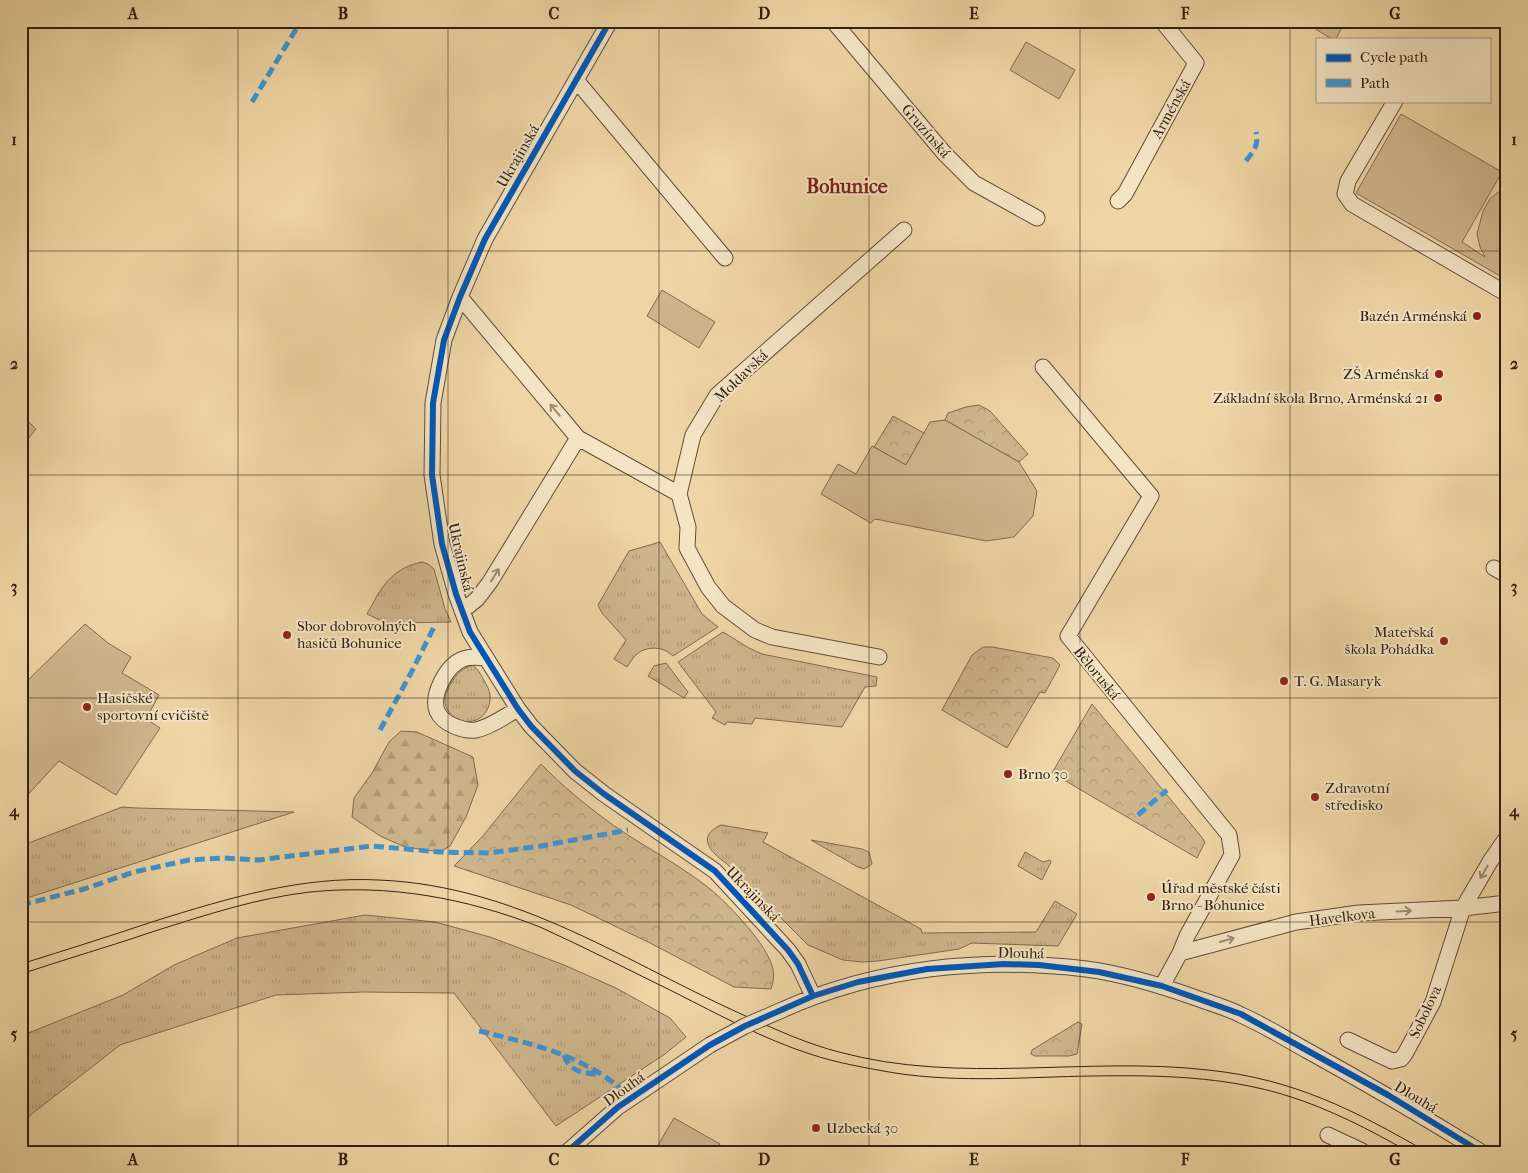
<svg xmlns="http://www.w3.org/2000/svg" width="1528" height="1173" font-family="'IM FELL French Canon',serif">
  <defs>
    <pattern id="grass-tufts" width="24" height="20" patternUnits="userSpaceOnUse" patternTransform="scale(1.25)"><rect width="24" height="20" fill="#ceb68c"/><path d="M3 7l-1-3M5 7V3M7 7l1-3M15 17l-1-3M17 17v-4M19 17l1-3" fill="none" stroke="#b19c78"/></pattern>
    <pattern id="forest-firs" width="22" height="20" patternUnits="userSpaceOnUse" patternTransform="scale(1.25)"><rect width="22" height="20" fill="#ceb68c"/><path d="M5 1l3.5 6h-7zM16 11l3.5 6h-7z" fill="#b19c78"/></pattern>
    <pattern id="cemetery-stones" width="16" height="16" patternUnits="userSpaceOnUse" patternTransform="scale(1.25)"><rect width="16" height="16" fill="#ceb68c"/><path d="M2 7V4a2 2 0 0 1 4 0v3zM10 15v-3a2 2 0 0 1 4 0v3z" fill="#b19c78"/></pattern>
    <pattern id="park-crowns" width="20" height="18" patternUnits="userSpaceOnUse" patternTransform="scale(1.25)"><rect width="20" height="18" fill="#ceb68c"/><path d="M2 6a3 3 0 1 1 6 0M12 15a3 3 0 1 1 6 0" fill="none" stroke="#b19c78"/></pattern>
  </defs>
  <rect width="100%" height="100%" fill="#eed5a5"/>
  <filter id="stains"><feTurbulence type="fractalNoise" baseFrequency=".004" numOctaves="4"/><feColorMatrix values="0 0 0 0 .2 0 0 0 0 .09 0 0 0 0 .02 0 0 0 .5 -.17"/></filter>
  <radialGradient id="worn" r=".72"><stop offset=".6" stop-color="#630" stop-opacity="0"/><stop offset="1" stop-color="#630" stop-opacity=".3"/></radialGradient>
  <!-- grass -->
  <path fill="url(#grass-tufts)" stroke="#7f6b50" d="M660,542L702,614L718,627L673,656C664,647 648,645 637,654C633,657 630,663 627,667L614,659L626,640L602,613L598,605L629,551Z
    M422,562L428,564L434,569L445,609L451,622L386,623L367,614C381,588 390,569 422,562Z
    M723,632L749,648L762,654L877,677L876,686L865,687L842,727L755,718L752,724L727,722L725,725L712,718L716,712L678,662Z
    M472,665C479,669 483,679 487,686C491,693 491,701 488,708C475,736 434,717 448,689C454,677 459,670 472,665Z
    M122,807L137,808L294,812L21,900V846Z
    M721,825L768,833L763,842L921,929L922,933L1036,932L1055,901L1077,914L1058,946L972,943L959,949L878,961L862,962L843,960L808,945L726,863C710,852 696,836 721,825Z
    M811,840L862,849L869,852L872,864L864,869L858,867Z
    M1025,852L1043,862L1050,860L1051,862L1042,880L1018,866Z
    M365,915L435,922L490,937L564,965L616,988L670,1018L686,1037L665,1054L556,1126L454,993L363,992L276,995L120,1045L24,1120L21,1119V1036L123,995L174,965L237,938Z"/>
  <!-- forest -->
  <path fill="url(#forest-firs)" stroke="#7f6b50" d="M401,731L417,732L473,757L478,785L466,817L450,846L440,852L405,847L380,836L352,817L354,798L372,773L389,742Z"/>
  <!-- cemetery -->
  <path fill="url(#cemetery-stones)" stroke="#7f6b50" d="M21,414L36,429L21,448Z"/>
  <!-- park -->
  <path fill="url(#park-crowns)" stroke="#7f6b50" d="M979,405L990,411L1028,454L1019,462L945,420L948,413L966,407Z
    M893,416L924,433L906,465L874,447Z
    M983,647H992L1053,658L1060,665L1045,693L1040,692L1007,748L942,710L972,655Z
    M666,663L688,692L684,698L648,676L654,666Z
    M1092,704L1200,835L1205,842L1197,858L1052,773Z
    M541,764C562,786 586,805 610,823C641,845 675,862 705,885C725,900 763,940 771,963C775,972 774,980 771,989L734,987L650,943L571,905L454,866L482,837Z
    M1078,1022L1082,1024L1077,1054L1069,1056H1035L1031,1054L1032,1050Z"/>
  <!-- pitch -->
  <path fill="#ceb68c" stroke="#7f6b50" d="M1302,21H1345L1336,39H1332Z
    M1026,42L1075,70L1059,99L1010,70Z
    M1401,114L1502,172L1507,164V175L1502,172L1462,242L1485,257L1480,247L1477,234L1483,211L1490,199L1507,185V280L1356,193Z
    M662,290L715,322L699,348L647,316Z
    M945,420L1019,462L1037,491L1033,516L1014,537L986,541L875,519L871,523L821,494L838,464L856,474L872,446L906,465L930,422Z
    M85,624L108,643L131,657L122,673L159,695L146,719L160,728L116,795L59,761L21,802V687Z
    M674,1118L720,1144L715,1152H665L657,1147Z"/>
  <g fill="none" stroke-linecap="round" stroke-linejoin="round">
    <defs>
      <path id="minor" d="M610,21L485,239L460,297L444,340L433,403L432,475L442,544L456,594L470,632L518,709L531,726L575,771L604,794L715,871L788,950L798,964L813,996
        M833,21L944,153L974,183L1037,218
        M576,80L725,258
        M1395,101L1348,181L1345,194L1352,204L1507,294
        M1118,201L1125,194L1196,63L1162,21
        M460,297L578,438L490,582L477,599L462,611
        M1043,367L1151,496L1068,636L1229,835L1232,855L1187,936L1180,953L1162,986
        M578,438L679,494
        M1494,568L1507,575
        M879,657L772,637L755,630L723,606L708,587L687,548L688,527L679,494L693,435L717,395L904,230
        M486,658C478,657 471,656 463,659C447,665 431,694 437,711C440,718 447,723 454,726C461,729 469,731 476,730C491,727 505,716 518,709
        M1180,953L1296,922L1359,913L1463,908L1507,903
        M782,1010C877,967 983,957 1086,969C1124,974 1163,986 1199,999C1213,1004 1228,1008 1241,1015C1264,1025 1286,1039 1308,1051C1366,1083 1424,1117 1481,1152
        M1348,1040L1392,1061L1401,1059L1405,1054L1433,1002L1463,908L1491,860L1507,837
        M1328,1135L1362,1151
        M567,1152L618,1107L710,1045"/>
    </defs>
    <!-- minor casing -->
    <use href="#minor" stroke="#604d38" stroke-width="17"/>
    <!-- minor -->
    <use href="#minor" stroke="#f4e4c4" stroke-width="15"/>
    <!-- tram -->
    <path stroke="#302013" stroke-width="1" d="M21,964C66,950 110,936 155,921C229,898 301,876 379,880C520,886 626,963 750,1018C779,1031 808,1044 839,1052C960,1085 1085,1056 1208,1070C1294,1079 1354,1110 1427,1152
      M21,974C66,959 111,946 155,931C206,915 257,898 310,892C389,884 466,898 540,927C586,948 631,971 676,993C719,1015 764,1039 810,1054C837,1063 866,1068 895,1073C960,1083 1027,1077 1092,1076C1158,1075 1225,1076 1288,1096C1330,1109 1370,1130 1409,1152"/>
    <defs>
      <path id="minor-bridge" d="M710,1045L745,1026L782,1010"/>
    </defs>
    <!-- minor-bridge casing -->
    <use href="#minor-bridge" stroke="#604d38" stroke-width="17" stroke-linecap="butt"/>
    <!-- minor-bridge -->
    <use href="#minor-bridge" stroke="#f4e4c4" stroke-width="15"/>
    <!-- quiet -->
    <path stroke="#3d94d3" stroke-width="5" stroke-dasharray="10 5" stroke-linecap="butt" d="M252,102L301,21
      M1246,161C1254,150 1259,146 1256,132
      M380,730L412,671L435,625
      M1138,815L1167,790
      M21,905L84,889L134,872L189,860L223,858L258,860L372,846L440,852L489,853L541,846L628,830
      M479,1031C534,1044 590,1057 631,1098
      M564,1055C569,1072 585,1074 600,1074
      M21,1068L28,1069"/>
    <defs>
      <path id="cycleway" d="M610,21L485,239L460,297L444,340L433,403L432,475L442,544L456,594L470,632L518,709L531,726L575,771L604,794L715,871L788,950L798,964L813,996
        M567,1152L618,1107L710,1045L745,1026L813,996L858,982L927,969L1004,964L1039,965L1099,972L1162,986L1241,1014L1388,1095L1481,1152"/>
    </defs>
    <!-- cycleway casing -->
    <use href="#cycleway" stroke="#f4e4c4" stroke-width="9"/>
    <!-- cycleway -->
    <use href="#cycleway" stroke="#0057b8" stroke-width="6"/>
  </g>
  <!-- one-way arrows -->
  <defs><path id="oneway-shaft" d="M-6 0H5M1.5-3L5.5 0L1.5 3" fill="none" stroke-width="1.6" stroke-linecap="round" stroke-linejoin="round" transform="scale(1.25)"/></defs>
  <g stroke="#9c8c74">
    <use href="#oneway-shaft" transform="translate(555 410) rotate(-130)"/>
    <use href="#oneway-shaft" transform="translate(495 575) rotate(-58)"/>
    <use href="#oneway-shaft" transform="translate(1484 872) rotate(120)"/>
    <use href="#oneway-shaft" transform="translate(1404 911) rotate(-3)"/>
    <use href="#oneway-shaft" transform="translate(1227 940) rotate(-15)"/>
  </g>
  <!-- grid -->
  <path fill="none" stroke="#302013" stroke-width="1" stroke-opacity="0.55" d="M238,21V1152M448,21V1152M659,21V1152M869,21V1152M1080,21V1152M1290,21V1152M21,251H1507M21,475H1507M21,698H1507M21,922H1507"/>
  <!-- markers -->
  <g fill="#8f2418" stroke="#f4e4c4" stroke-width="2">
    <circle cx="1477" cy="316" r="5"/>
    <circle cx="1439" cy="374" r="5"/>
    <circle cx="1438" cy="398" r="5"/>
    <circle cx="287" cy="635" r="5"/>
    <circle cx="1444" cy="641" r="5"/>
    <circle cx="1284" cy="681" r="5"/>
    <circle cx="87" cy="707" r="5"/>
    <circle cx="1008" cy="774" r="5"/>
    <circle cx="1315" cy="797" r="5"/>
    <circle cx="1151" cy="897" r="5"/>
    <circle cx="816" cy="1128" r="5"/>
  </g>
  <g text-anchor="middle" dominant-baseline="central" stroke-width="4" stroke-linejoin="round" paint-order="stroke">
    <!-- street labels -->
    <g font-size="15" fill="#302013" stroke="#f4e4c4">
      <text transform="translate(1171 109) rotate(-61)">Arménská</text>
      <text transform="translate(926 131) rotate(49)">Gruzínská</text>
      <text transform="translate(518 156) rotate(-60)">Ukrajinská</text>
      <text transform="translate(741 376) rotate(-44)">Moldavská</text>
      <text transform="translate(461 557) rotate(77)">Ukrajinská</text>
      <text transform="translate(1097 673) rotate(51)">Běloruská</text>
      <text transform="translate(753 894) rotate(46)">Ukrajinská</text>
      <text transform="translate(1342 917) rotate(-7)">Havelkova</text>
      <text transform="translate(1021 953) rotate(1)">Dlouhá</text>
      <text transform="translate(1425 1012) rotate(-65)">Sobolova</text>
      <text transform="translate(624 1089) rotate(-36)">Dlouhá</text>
      <text transform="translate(1416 1097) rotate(31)">Dlouhá</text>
    </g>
    <!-- poi labels -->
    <g font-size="15" fill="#302013" stroke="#f4e4c4" text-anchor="start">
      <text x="1467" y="316" text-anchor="end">Bazén Arménská</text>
      <text x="1429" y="374" text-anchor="end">ZŠ Arménská</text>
      <text x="1428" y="398" text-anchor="end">Základní škola Brno, Arménská 21</text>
      <text x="297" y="626">Sbor dobrovolných<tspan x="297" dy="17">hasičů Bohunice</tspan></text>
      <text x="1434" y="632" text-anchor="end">Mateřská<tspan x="1434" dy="17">škola Pohádka</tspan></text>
      <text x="1294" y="681">T. G. Masaryk</text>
      <text x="97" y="698">Hasičské<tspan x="97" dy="17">sportovní cvičiště</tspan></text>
      <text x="1018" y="774">Brno 30</text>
      <text x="1325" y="788">Zdravotní<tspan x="1325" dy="17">středisko</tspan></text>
      <text x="1161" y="888">Úřad městské části<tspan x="1161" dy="17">Brno - Bohunice</tspan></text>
      <text x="826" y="1128">Uzbecká 30</text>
    </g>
    <!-- district labels -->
    <g font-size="20" font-weight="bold" fill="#7a1f14" stroke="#f4e4c4">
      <text x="847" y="186">Bohunice</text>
    </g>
  </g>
  <!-- margin -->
  <rect width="1528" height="1173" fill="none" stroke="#eed5a5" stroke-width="55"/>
  <!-- legend -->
  <rect x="1316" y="38" width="175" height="65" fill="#f4e4c4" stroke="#a6967d"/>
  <rect x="1326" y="54" width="25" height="8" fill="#0057b8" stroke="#a6967d"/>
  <text x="1360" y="62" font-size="15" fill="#302013">Cycle path</text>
  <rect x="1326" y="79" width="25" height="8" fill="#3d94d3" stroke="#a6967d"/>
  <text x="1360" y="88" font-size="15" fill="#302013">Path</text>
  <rect x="28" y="28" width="1472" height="1118" fill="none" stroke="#302013" stroke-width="2"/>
  <g font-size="16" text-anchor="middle" font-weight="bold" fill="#302013">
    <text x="133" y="19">A</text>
    <text x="343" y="19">B</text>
    <text x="554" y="19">C</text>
    <text x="764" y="19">D</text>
    <text x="974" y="19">E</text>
    <text x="1185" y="19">F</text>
    <text x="1395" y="19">G</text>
    <text x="14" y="145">1</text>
    <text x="1514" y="145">1</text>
    <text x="14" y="369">2</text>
    <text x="1514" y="369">2</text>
    <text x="14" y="592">3</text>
    <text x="1514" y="592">3</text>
    <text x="14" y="816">4</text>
    <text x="1514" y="816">4</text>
    <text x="14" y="1039">5</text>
    <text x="1514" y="1039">5</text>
    <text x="133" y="1165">A</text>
    <text x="343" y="1165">B</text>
    <text x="554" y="1165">C</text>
    <text x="764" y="1165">D</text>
    <text x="974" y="1165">E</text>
    <text x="1185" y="1165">F</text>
    <text x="1395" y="1165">G</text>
  </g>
  <rect width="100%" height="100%" filter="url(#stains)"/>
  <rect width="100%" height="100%" fill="url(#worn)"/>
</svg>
